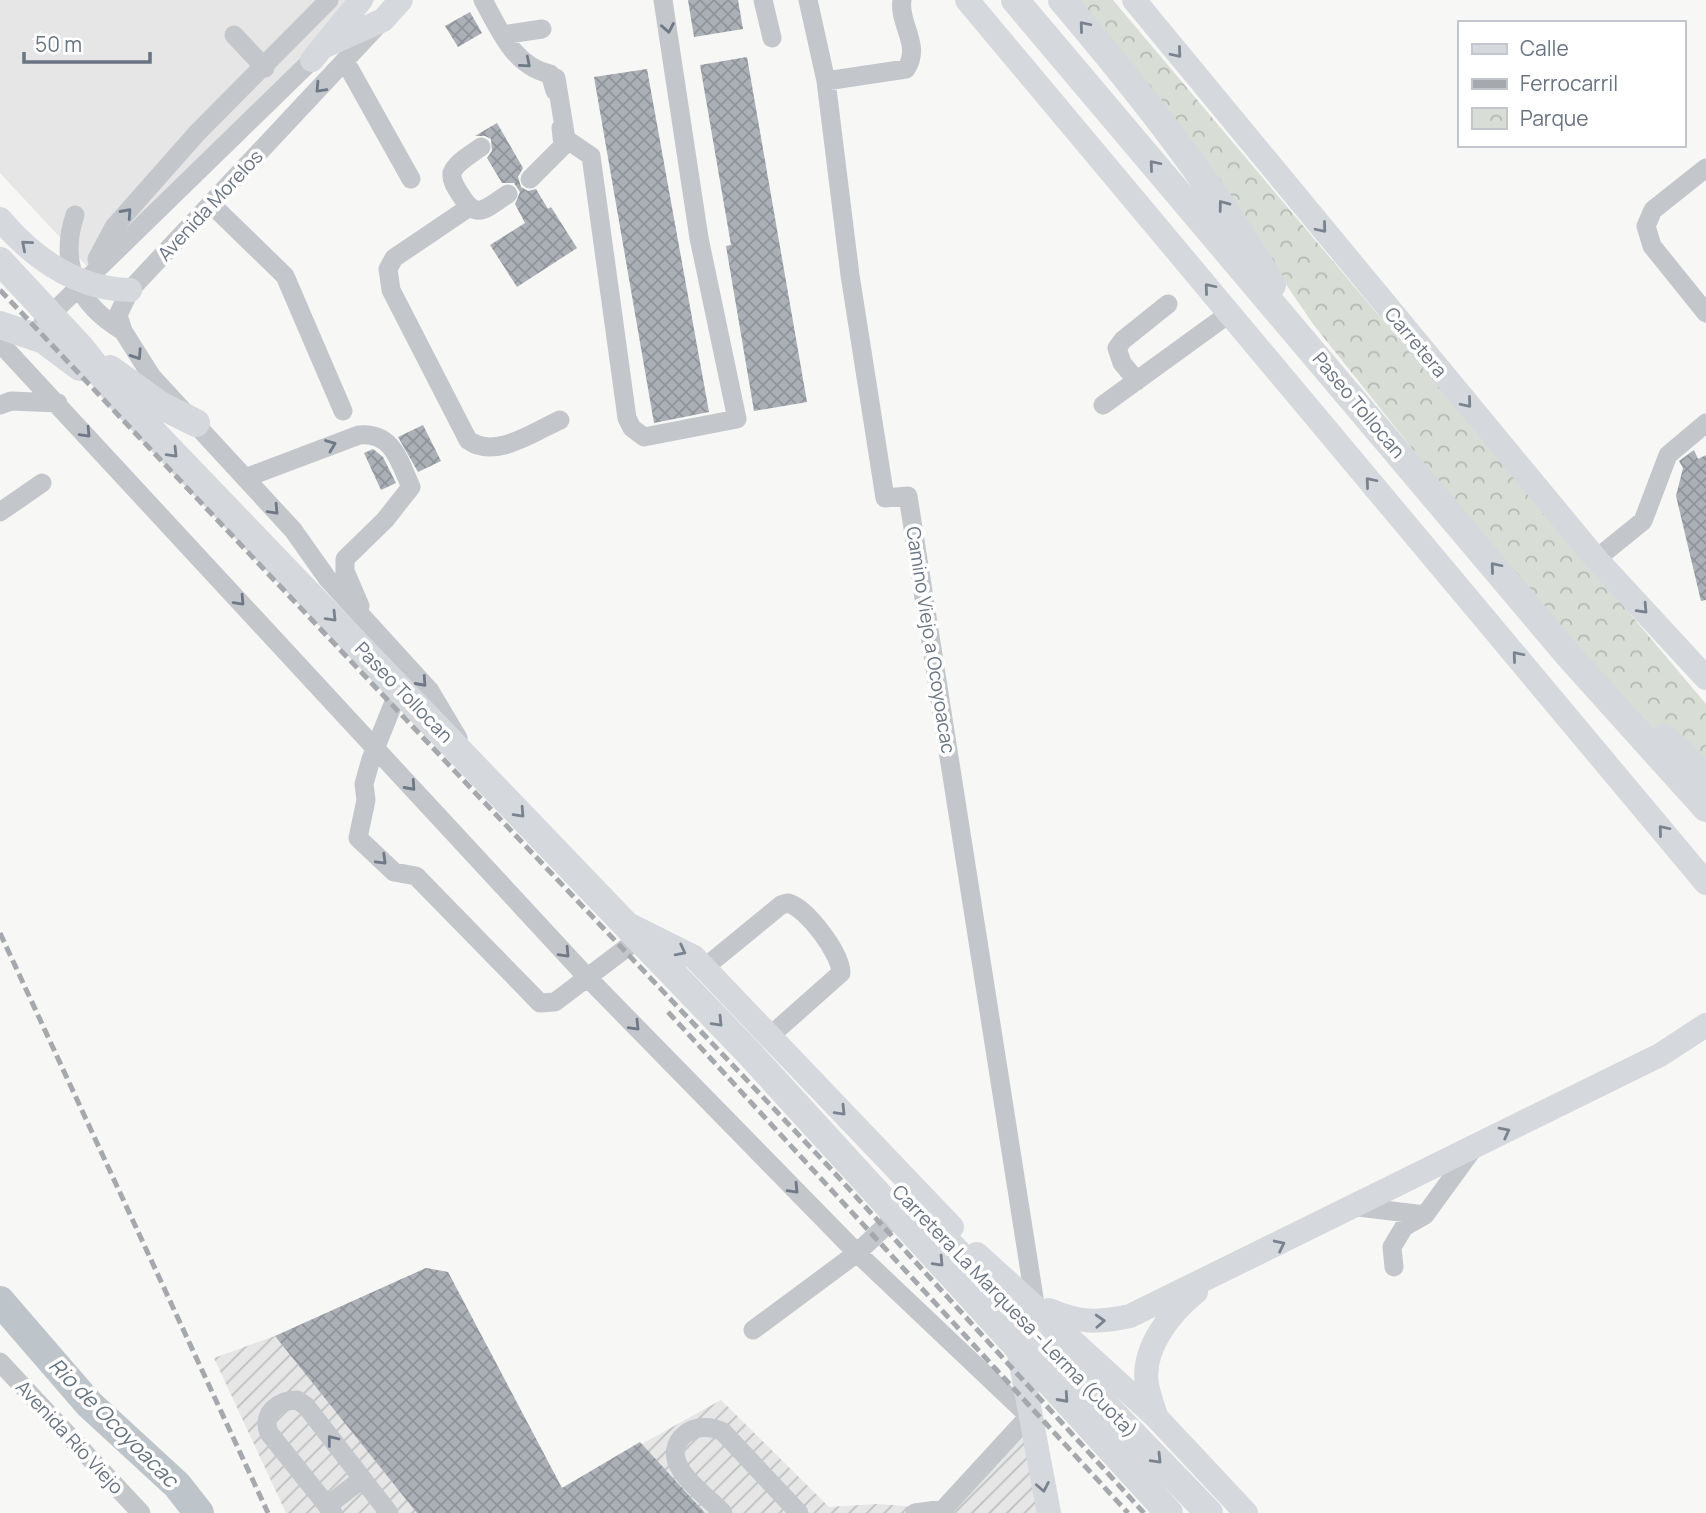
<svg xmlns="http://www.w3.org/2000/svg" width="1706" height="1513" font-family="Manrope,sans-serif">
  <defs>
    <pattern id="industrial-furrows" width="10" height="10" patternUnits="userSpaceOnUse" patternTransform="scale(1.75)"><rect width="10" height="10" fill="#e5e6e5"/><path d="M-1 1l2-2M0 10L10 0M9 11l2-2" fill="none" stroke="#bebfbf"/></pattern>
    <pattern id="park-crowns" width="20" height="18" patternUnits="userSpaceOnUse" patternTransform="scale(1.75)"><rect width="20" height="18" fill="#d8ded6"/><path d="M2 6a3 3 0 1 1 6 0M12 15a3 3 0 1 1 6 0" fill="none" stroke="#b3b9b3"/></pattern>
    <pattern id="building-cross-hatch" width="8" height="8" patternUnits="userSpaceOnUse" patternTransform="scale(1.75)"><rect width="8" height="8" fill="#abb0b7"/><path d="M0 0l8 8M0 8l8-8" fill="none" stroke="#8f949a"/></pattern>
  </defs>
  <rect width="100%" height="100%" fill="#f7f7f5"/>
  <!-- built -->
  <path fill="#e5e6e5" d="M0,0H375L96,276L0,173Z"/>
  <!-- industrial -->
  <path fill="url(#industrial-furrows)" d="M426,1268L448,1272L562,1488L721,1400L829,1507L877,1504L944,1509L940,1513H286L214,1358L275,1336Z
    M1029,1416L1045,1513H946Z"/>
  <!-- park -->
  <path fill="url(#park-crowns)" d="M1071,0H1113L1706,704V804L1606,692L1313,324L1277,271Z"/>
  <g fill="none" stroke-linecap="round" stroke-linejoin="round">
    <!-- river -->
    <path stroke="#bec5ca" stroke-width="30" d="M0,1301L89,1404L177,1485L199,1513"/>
  </g>
  <!-- building -->
  <path fill="url(#building-cross-hatch)" d="M688,0H738L743,29L694,37Z
    M470,12L482,33L458,47L445,26Z
    M747,57L807,402L754,411L726,246L731,245L700,65Z
    M647,69L709,412L654,423L594,77Z
    M497,123L523,168L518,177L521,187L528,191L536,189L548,209L551,207L577,248L517,287L490,245L525,223L515,204L520,192L514,183H502L487,158L492,151L491,139L485,136H475Z
    M423,425L441,461L418,472L398,437Z
    M373,449L383,457L396,483L381,490L364,453Z
    M1694,450L1698,459L1706,455V600L1701,601L1676,496L1683,468L1679,461Z
    M426,1268L448,1272L562,1488L640,1442L705,1513H417L275,1336Z"/>
  <g fill="none" stroke-linecap="round" stroke-linejoin="round">
    <!-- minor -->
    <path stroke="#c3c6ca" stroke-width="19" d="M483,0C500,31 514,66 550,74L555,91
      M763,0L772,38
      M808,0L826,81L850,275L885,498L908,496L1035,1304
      M380,23L130,290L118,315L123,331L152,377L293,530L327,578L430,691L458,738
      M234,35L265,68
      M503,35L542,29
      M345,61L411,179
      M556,78L566,139L591,156L627,418L632,428L644,437L737,419L699,238L663,0
      M826,81L906,69C922,45 898,24 902,0
      M481,147C473,153 455,163 452,173C451,181 456,188 460,194C477,222 486,208 508,194
      M1706,168L1653,210L1646,226L1652,246L1706,313
      M530,179L563,146L561,128
      M211,204L285,276L343,411
      M468,208L394,258L388,269L391,290L468,440C495,460 533,432 560,420
      M75,215C58,265 79,305 123,331
      M99,267L97,259L114,227L197,133L329,0
      M43,322L312,60
      M0,343L587,977L857,1253L1029,1416L940,1513
      M1137,381L1122,363L1117,348L1123,340L1168,304
      M0,405L11,401L58,403
      M1103,405L1230,313
      M245,478L359,435C393,432 399,461 411,487L385,520L345,559V571L360,606
      M0,512L42,483
      M1596,559L1643,521L1668,455L1706,423
      M400,687L371,759L364,784L366,800L358,838L394,872L416,876L540,1003L555,1002L638,939
      M704,968L781,905L788,903C807,908 841,954 841,973L770,1036
      M1358,1207L1425,1215
      M1394,1267L1392,1247L1404,1227L1425,1215L1473,1149
      M753,1330L857,1253L896,1216
      M0,1362L141,1513
      M327,1506L362,1479
      M333,1513L269,1433C261,1413 279,1400 297,1400L306,1406L389,1513
      M723,1513C710,1499 691,1486 681,1470C662,1441 696,1417 723,1432L799,1513
      M915,1513L944,1509"/>
    <!-- major -->
    <path stroke="#d5d8dc" stroke-width="24" d="M967,0L1706,883
      M1134,0L1596,559L1706,678
      M325,46L383,20L401,0
      M312,60L361,0
      M0,219C34,259 76,289 130,290
      M632,926L694,957L952,1227
      M977,1254L1156,1417L1246,1513
      M1049,1310C1080,1323 1097,1323 1130,1316L1660,1055L1706,1025
      M1018,1348L1049,1513
      M1156,1416C1153,1406 1149,1395 1147,1385C1141,1349 1170,1313 1196,1292"/>
    <!-- highway -->
    <path stroke="#d5d8dc" stroke-width="28" d="M1015,0L1570,657L1706,808
      M1062,0C1139,91 1212,183 1272,285
      M0,261L80,347L121,399L750,1054L1169,1513
      M0,325L44,340L80,367
      M110,369L160,405L196,423
      M1664,738L1706,776
      M919,1213L1209,1513"/>
    <!-- rail -->
    <path stroke="#a5a9ae" stroke-width="5" stroke-dasharray="10 5" stroke-linecap="butt" d="M0,290L830,1168L1144,1513
      M0,933L268,1513
      M668,1012L1128,1513"/>
  </g>
  <!-- one-way arrows -->
  <defs><path id="oneway-chevron" d="M-2-3.5L2.5 0L-2 3.5" fill="none" stroke-width="1.6" stroke-linecap="round" stroke-linejoin="round" transform="scale(1.75)"/></defs>
  <g stroke="#798390">
    <use href="#oneway-chevron" transform="translate(1084 26) rotate(-130)"/>
    <use href="#oneway-chevron" transform="translate(1177 53) rotate(50)"/>
    <use href="#oneway-chevron" transform="translate(1154 165) rotate(-130)"/>
    <use href="#oneway-chevron" transform="translate(1223 205) rotate(-127)"/>
    <use href="#oneway-chevron" transform="translate(1322 228) rotate(50)"/>
    <use href="#oneway-chevron" transform="translate(26 245) rotate(-139)"/>
    <use href="#oneway-chevron" transform="translate(1209 288) rotate(-130)"/>
    <use href="#oneway-chevron" transform="translate(1467 403) rotate(50)"/>
    <use href="#oneway-chevron" transform="translate(173 453) rotate(46)"/>
    <use href="#oneway-chevron" transform="translate(1370 482) rotate(-130)"/>
    <use href="#oneway-chevron" transform="translate(1495 567) rotate(-130)"/>
    <use href="#oneway-chevron" transform="translate(1643 609) rotate(47)"/>
    <use href="#oneway-chevron" transform="translate(332 617) rotate(46)"/>
    <use href="#oneway-chevron" transform="translate(1517 656) rotate(-130)"/>
    <use href="#oneway-chevron" transform="translate(520 813) rotate(47)"/>
    <use href="#oneway-chevron" transform="translate(1663 830) rotate(-130)"/>
    <use href="#oneway-chevron" transform="translate(681 951) rotate(27)"/>
    <use href="#oneway-chevron" transform="translate(718 1022) rotate(46)"/>
    <use href="#oneway-chevron" transform="translate(841 1111) rotate(46)"/>
    <use href="#oneway-chevron" transform="translate(1505 1132) rotate(-27)"/>
    <use href="#oneway-chevron" transform="translate(1280 1245) rotate(-26)"/>
    <use href="#oneway-chevron" transform="translate(939 1262) rotate(47)"/>
    <use href="#oneway-chevron" transform="translate(1100 1321) rotate(-3)"/>
    <use href="#oneway-chevron" transform="translate(1064 1398) rotate(48)"/>
    <use href="#oneway-chevron" transform="translate(1157 1459) rotate(46)"/>
    <use href="#oneway-chevron" transform="translate(1043 1487) rotate(79)"/>
  </g>
  <g stroke="#6e7887">
    <use href="#oneway-chevron" transform="translate(668 28) rotate(80)"/>
    <use href="#oneway-chevron" transform="translate(526 63) rotate(40)"/>
    <use href="#oneway-chevron" transform="translate(320 88) rotate(133)"/>
    <use href="#oneway-chevron" transform="translate(127 213) rotate(-48)"/>
    <use href="#oneway-chevron" transform="translate(137 355) rotate(57)"/>
    <use href="#oneway-chevron" transform="translate(86 433) rotate(47)"/>
    <use href="#oneway-chevron" transform="translate(331 445) rotate(-21)"/>
    <use href="#oneway-chevron" transform="translate(274 510) rotate(47)"/>
    <use href="#oneway-chevron" transform="translate(240 601) rotate(47)"/>
    <use href="#oneway-chevron" transform="translate(422 682) rotate(48)"/>
    <use href="#oneway-chevron" transform="translate(411 786) rotate(48)"/>
    <use href="#oneway-chevron" transform="translate(382 860) rotate(44)"/>
    <use href="#oneway-chevron" transform="translate(565 953) rotate(47)"/>
    <use href="#oneway-chevron" transform="translate(635 1026) rotate(46)"/>
    <use href="#oneway-chevron" transform="translate(794 1189) rotate(46)"/>
    <use href="#oneway-chevron" transform="translate(332 1440) rotate(-128)"/>
  </g>
  <g text-anchor="middle" dominant-baseline="central" stroke-width="7" stroke-linejoin="round" paint-order="stroke">
    <!-- street labels -->
    <g font-size="19" fill="#697483" stroke="#fff">
      <text transform="translate(210 205) rotate(-47)">Avenida Morelos</text>
      <text transform="translate(1416 342) rotate(50)">Carretera</text>
      <text transform="translate(1359 405) rotate(50)">Paseo Tollocan</text>
      <text transform="translate(931 640) rotate(81)">Camino Viejo a Ocoyoacac</text>
      <text transform="translate(404 692) rotate(46)">Paseo Tollocan</text>
      <text transform="translate(1015 1311) rotate(46)">Carretera La Marquesa - Lerma (Cuota)</text>
      <text transform="translate(70 1437) rotate(47)">Avenida Río Viejo</text>
    </g>
    <!-- water labels -->
    <g font-size="21" font-style="italic" fill="#65747f" stroke="#fff">
      <text transform="translate(114 1422) rotate(45)">Rio de Ocoyoacac</text>
    </g>
  </g>
  <!-- legend -->
  <rect x="1458" y="21" width="228" height="126" fill="#ffffff" stroke="#c3c7cd" stroke-width="2"/>
  <rect x="1472" y="44" width="35" height="10" fill="#d5d8dc" stroke="#c3c7cd" stroke-width="2"/>
  <text x="1520" y="56" font-size="21" fill="#697483">Calle</text>
  <rect x="1472" y="79" width="35" height="10" fill="#a5a9ae" stroke="#c3c7cd" stroke-width="2"/>
  <text x="1520" y="91" font-size="21" fill="#697483">Ferrocarril</text>
  <rect x="1472" y="108" width="35" height="21" fill="url(#park-crowns)" stroke="#c3c7cd" stroke-width="2"/>
  <text x="1520" y="126" font-size="21" fill="#697483">Parque</text>
  <!-- scale -->
  <path d="M24 52v10h126v-10" fill="none" stroke="#697483" stroke-width="3.5"/>
  <text x="35" y="52" font-size="21" fill="#697483" stroke="#ffffff" stroke-width="5" paint-order="stroke">50 m</text>
</svg>
